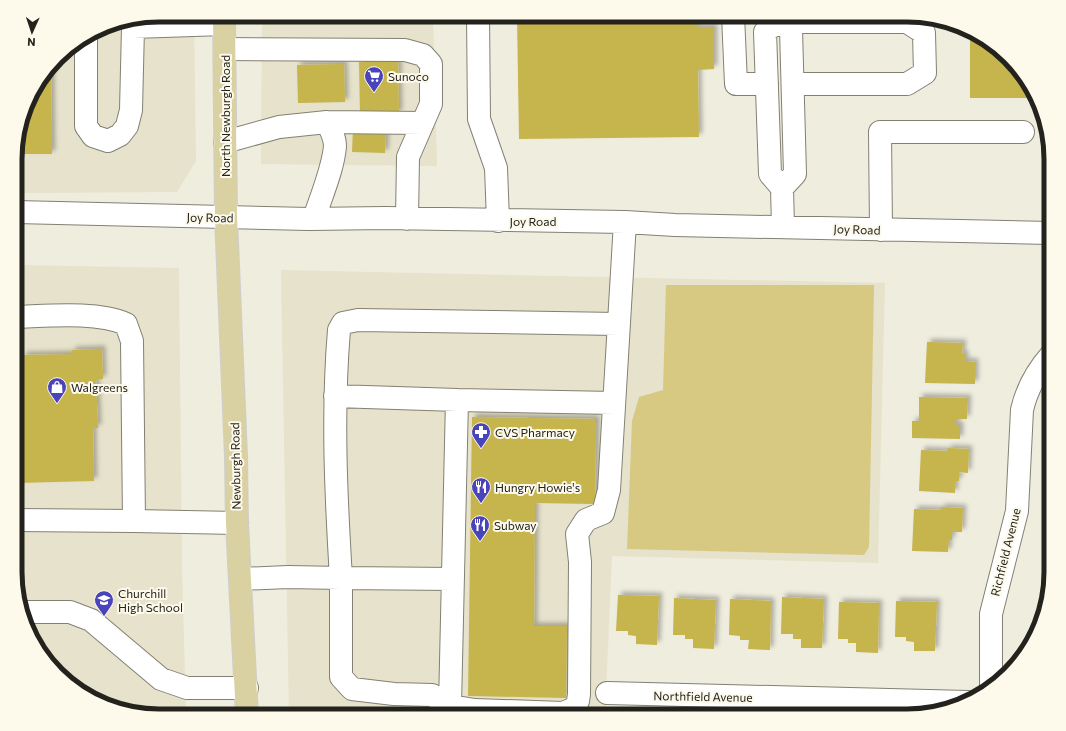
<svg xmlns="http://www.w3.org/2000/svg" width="1066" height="731" font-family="Commissioner,sans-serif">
  <defs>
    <filter id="shadow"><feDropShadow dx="3.5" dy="-3.5" stdDeviation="2" flood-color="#0004"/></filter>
  </defs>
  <rect width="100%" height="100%" fill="#efedde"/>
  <!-- built -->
  <path fill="#e6e2cb" d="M159,15H194L196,161L177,192L16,193V141L30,95L64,51L104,26Z
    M262,15H433L437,166L261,164Z
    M16,265L179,268L182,568L186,716H150L113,708L72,686L34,644L16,590Z
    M281,270L885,283L878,563L612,556L605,716H289Z"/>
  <!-- green -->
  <path fill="#d7c981" d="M666,285H874L869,547L864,555L627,549L632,421L639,397L663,390Z"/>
  <!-- building -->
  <path fill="#c6b44e" filter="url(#shadow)" d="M517,15H697V27H714V69L698,70L699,137L519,139Z
    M970,31L994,45L1027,85L1028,98H970Z
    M398,58L399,114L360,115L359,62H371V59Z
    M344,64L345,102L298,103L297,65Z
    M51,68L52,154H18V135L30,95Z
    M353,129L386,130L385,153L352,152Z
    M927,342L963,343L962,354H965V361L975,362V384L925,383Z
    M102,349L103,379L96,380L98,428H93L94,481L16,483V360L23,359V355L72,354V350Z
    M919,397L968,398L967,419H956V425H960V439L912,438V421H919Z
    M472,417L596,419L595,504L535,503L534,626H567L566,698L468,696Z
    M948,448L969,449L968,473L959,472V481H955V493L919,491L921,450L948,451Z
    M941,507L963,508L962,532H952V540H949L948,552L912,551L914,509L941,510Z
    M618,595L659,596L657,645L636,644V636L628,635V631H616Z
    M782,597L824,599L822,648H801V639H793V634H781Z
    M674,598L716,600L714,649L693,648V639H685V635H673Z
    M730,599L771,601L770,650L748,649L749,640H740V636L729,635Z
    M896,601L937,602L935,651H914V642L906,641V637H895Z
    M839,602L879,603L878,653L856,652V643H848V639H838Z
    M1041,604H1046L1043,618L1040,625Z"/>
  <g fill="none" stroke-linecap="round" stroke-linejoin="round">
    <defs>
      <path id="minor" d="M478,15L479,119L496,168L498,221
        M733,15L736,84H767
        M777,22L791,29L795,174L782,188
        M86,37V126L93,136L108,141L120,135L127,126L131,110L133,27L224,24
        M225,49L405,50L423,55L431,64V104L408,157L407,219
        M327,122L423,123
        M225,142L279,127L327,122C331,130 335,138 335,146C333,170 321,196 314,219
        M16,212L309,219L385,218L625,222L675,225L1051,233
        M783,227L782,188L770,174L765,32L777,22H907L924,33L925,73L907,84H793
        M881,230L880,132H1023
        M16,317C48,316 97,311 126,324L132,341L134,521L237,523
        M335,396L457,400
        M16,520L134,521
        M240,579L288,577L341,578V677L352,689L394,694L432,695L450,706L475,710L563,713L575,708L578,701L579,694L580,562L577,534L586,520L603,513L609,490L625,222
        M453,579L341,578C336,496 332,413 339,330L343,323L358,320L618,324
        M24,612H70L91,620L161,679L187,688H247
        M991,684V614L1017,511L1022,410C1027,388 1036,372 1051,355
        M607,693L968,702
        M450,706L457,400L614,403"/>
      <path id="major" d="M224,15L226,217L236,456L237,523L247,716"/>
    </defs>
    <!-- minor casing -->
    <use href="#minor" stroke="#838073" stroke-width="24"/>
    <!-- major casing -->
    <use href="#major" stroke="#cfcecd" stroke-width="24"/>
    <!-- minor -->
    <use href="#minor" stroke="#fff" stroke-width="22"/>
    <!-- major -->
    <use href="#major" stroke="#d9d1a1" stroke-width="22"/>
  </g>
  <!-- icons -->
  <defs>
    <symbol id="supermarket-pin" viewBox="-11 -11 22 30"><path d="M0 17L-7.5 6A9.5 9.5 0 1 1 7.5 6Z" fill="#4a44bb" stroke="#fdfaeb"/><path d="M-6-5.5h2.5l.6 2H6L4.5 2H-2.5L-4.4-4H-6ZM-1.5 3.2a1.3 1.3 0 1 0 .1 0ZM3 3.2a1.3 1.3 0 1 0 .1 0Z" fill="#fff"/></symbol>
    <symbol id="shop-pin" viewBox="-11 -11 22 30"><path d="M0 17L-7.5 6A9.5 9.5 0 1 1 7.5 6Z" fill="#4a44bb" stroke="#fdfaeb"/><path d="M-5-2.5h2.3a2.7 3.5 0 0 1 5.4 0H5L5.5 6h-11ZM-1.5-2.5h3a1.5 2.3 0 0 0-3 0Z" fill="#fff"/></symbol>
    <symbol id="pharmacy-pin" viewBox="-11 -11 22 30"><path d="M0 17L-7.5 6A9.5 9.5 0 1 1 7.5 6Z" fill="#4a44bb" stroke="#fdfaeb"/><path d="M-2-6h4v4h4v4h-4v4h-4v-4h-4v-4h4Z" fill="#fff"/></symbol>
    <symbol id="restaurant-pin" viewBox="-11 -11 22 30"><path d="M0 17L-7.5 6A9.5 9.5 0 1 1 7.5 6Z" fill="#4a44bb" stroke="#fdfaeb"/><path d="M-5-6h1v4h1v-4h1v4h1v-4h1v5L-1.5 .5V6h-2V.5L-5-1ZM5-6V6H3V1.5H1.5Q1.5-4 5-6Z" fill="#fff"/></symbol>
    <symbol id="school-pin" viewBox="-11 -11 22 30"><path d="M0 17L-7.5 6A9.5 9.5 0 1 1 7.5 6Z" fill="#4a44bb" stroke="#fdfaeb"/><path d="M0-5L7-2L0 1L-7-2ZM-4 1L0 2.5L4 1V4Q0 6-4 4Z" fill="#fff"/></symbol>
  </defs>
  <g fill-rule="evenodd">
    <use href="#supermarket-pin" x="363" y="65" width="22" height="30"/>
    <use href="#shop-pin" x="46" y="376" width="22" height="30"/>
    <use href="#pharmacy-pin" x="470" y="421" width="22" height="30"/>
    <use href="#restaurant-pin" x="470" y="476" width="22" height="30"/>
    <use href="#restaurant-pin" x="469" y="514" width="22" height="30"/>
    <use href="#school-pin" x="93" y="589" width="22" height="30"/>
  </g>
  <g text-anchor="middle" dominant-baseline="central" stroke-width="4" stroke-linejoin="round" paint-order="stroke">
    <!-- poi labels -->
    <g font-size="12" fill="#23221d" stroke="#fdfaeb" text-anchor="start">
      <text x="388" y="76">Sunoco</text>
      <text x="71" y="387">Walgreens</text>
      <text x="495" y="432">CVS Pharmacy</text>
      <text x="495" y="487">Hungry Howie's</text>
      <text x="494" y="525">Subway</text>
      <text x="118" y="593">Churchill<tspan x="118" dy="14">High School</tspan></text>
    </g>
    <!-- street labels -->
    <g font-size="12" fill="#23221d" stroke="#fdfaeb">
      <text transform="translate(225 116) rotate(-90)">North Newburgh Road</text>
      <text transform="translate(210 217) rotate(1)">Joy Road</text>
      <text x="533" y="221">Joy Road</text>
      <text transform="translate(857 229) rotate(2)">Joy Road</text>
      <text transform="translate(235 466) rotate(-91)">Newburgh Road</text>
      <text transform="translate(1005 552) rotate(-76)">Richfield Avenue</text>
      <text transform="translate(703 696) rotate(1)">Northfield Avenue</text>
    </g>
  </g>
  <!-- crop -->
  <path d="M0 0H1066V731H0ZM159 22H907A137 137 0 0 1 1044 159V572A137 137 0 0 1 907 709H159A137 137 0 0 1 22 572V159A137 137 0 0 1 159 22Z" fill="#fdfaeb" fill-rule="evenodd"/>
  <path fill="none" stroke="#23221d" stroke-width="5" d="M159 22H907A137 137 0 0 1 1044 159V572A137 137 0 0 1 907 709H159A137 137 0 0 1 22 572V159A137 137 0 0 1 159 22Z"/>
  <!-- north arrow -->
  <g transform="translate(32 32) rotate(183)" stroke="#fdfaeb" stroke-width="3" paint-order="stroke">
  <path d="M0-3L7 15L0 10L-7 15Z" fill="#23221d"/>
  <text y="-6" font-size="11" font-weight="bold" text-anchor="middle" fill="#23221d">N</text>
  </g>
</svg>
